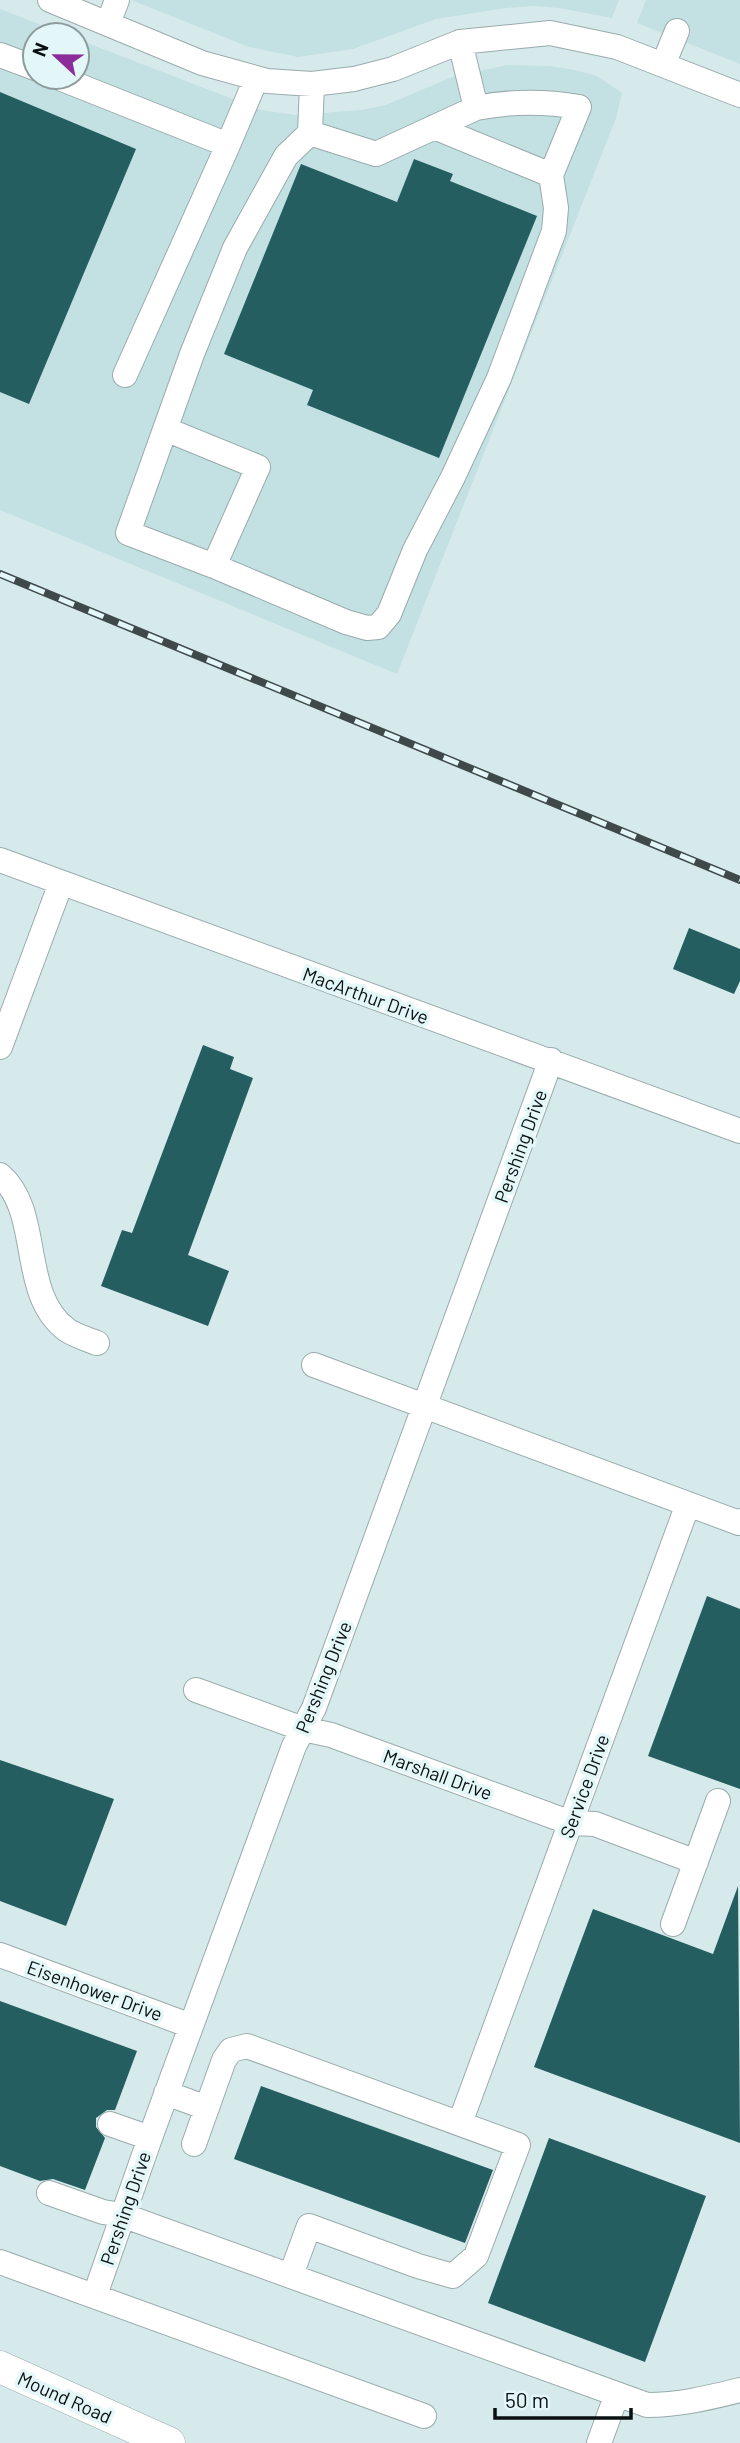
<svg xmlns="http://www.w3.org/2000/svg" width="740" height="2443" font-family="Barlow,sans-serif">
  <rect width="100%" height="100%" fill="#d7eaeb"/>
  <!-- built -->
  <path fill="#c3e0e2" d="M131,0H619L612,18L559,8L534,6L506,8L436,19L353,49L298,57L249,47Z
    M646,0H740V64L637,23Z
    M0,9L67,35H35V77H77V39L261,110L296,115L361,110L386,105L452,77L507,65L550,66L575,70L597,76L622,93L616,118L397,674L0,510Z"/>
  <!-- building -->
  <path fill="#255e61" d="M0,92L136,149L29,404L0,392Z
    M414,159L453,174L450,181L537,216L439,458L307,405L313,390L224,354L301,164L397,202Z
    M689,928L740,949V981L734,994L673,969Z
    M203,1045L234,1057L230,1069L253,1078L188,1255L229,1271L208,1326L101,1286L122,1230L132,1233Z
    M707,1596L740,1609V1789L648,1756Z
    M0,1760L114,1799L66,1926L0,1901Z
    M738,1886L740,2143L534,2067L593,1909L713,1954Z
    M0,2001L137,2051L115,2110H107L96,2118V2127L105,2138L85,2190L53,2179L40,2181L0,2166Z
    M261,2086L493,2170L465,2243L234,2159Z
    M549,2138L706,2196L645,2362L488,2303Z"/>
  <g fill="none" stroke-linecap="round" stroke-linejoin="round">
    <defs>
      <path id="minor" d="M50,0L202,63L267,81L312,84L354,79L393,69L460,42L550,33L617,47L740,95
        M108,24L117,0
        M0,55L35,68
        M663,65L677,31
        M57,77L228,145L256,79
        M434,127L551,175L579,107C544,101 511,101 476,108
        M310,133L376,154L476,108L460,42
        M125,375L228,145
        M165,429L258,467L214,566L128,533L192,354L235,248L286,156L310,133L312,84
        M214,566L346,622L367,628L378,627L389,614L415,550L453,477L499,378L554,231L556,208L551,175
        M0,860L740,1131
        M0,1047L61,883
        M0,1175C43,1212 18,1294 67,1330C76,1336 87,1339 97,1343
        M314,1365L739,1523L740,1521
        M196,1690L303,1729L331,1735L571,1823L595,1824L696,1862
        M673,1924L718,1801
        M0,1955L191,2026
        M166,2093L207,2108
        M460,2123L688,1504
        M110,2124L150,2138
        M194,2144L224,2060L231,2050L247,2046L518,2145L476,2256L453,2276L418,2266L309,2226L291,2275
        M49,2193L103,2212L122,2215L647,2405C679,2405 708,2398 740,2390
        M0,2262L424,2416
        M95,2295L150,2138L294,1746L314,1708L551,1060
        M599,2443L617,2394"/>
      <path id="major" d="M0,2367L169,2443"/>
    </defs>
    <!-- minor casing -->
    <use href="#minor" stroke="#99abac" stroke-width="26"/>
    <!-- major casing -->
    <use href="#major" stroke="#99abac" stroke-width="33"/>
    <!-- minor -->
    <use href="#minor" stroke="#fff" stroke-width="24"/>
    <!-- major -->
    <use href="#major" stroke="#fff" stroke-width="32"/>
    <defs>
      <path id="rail" d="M0,574L740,880"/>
    </defs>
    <!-- rail casing -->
    <use href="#rail" stroke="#3f494a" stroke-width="8"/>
    <!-- rail -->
    <use href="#rail" stroke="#e4f7f8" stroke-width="5" stroke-dasharray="16" stroke-linecap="butt"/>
  </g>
  <g text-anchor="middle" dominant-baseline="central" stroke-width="7" stroke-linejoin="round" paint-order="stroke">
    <!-- street labels -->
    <g font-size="19" fill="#0a1011" stroke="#e4f7f8">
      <text transform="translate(366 995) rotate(20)">MacArthur Drive</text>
      <text transform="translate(520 1146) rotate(-70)">Pershing Drive</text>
      <text transform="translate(323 1677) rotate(-68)">Pershing Drive</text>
      <text transform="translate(438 1774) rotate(20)">Marshall Drive</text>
      <text transform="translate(584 1786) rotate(-70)">Service Drive</text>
      <text transform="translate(95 1990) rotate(20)">Eisenhower Drive</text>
      <text transform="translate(125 2208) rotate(-71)">Pershing Drive</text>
      <text transform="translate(65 2397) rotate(24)">Mound Road</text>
    </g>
  </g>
  <!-- north arrow -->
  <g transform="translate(56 56) rotate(292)"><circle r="33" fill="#e4f7f8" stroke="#8d9b9c" stroke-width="2"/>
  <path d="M0-5L12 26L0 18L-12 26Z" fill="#8b2e99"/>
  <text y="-10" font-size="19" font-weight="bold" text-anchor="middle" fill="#0a1011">N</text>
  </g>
  <!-- scale -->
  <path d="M495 2408v10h136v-10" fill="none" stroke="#0a1011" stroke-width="3.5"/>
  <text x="505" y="2408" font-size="21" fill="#0a1011" stroke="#e4f7f8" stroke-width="5" paint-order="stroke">50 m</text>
</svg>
